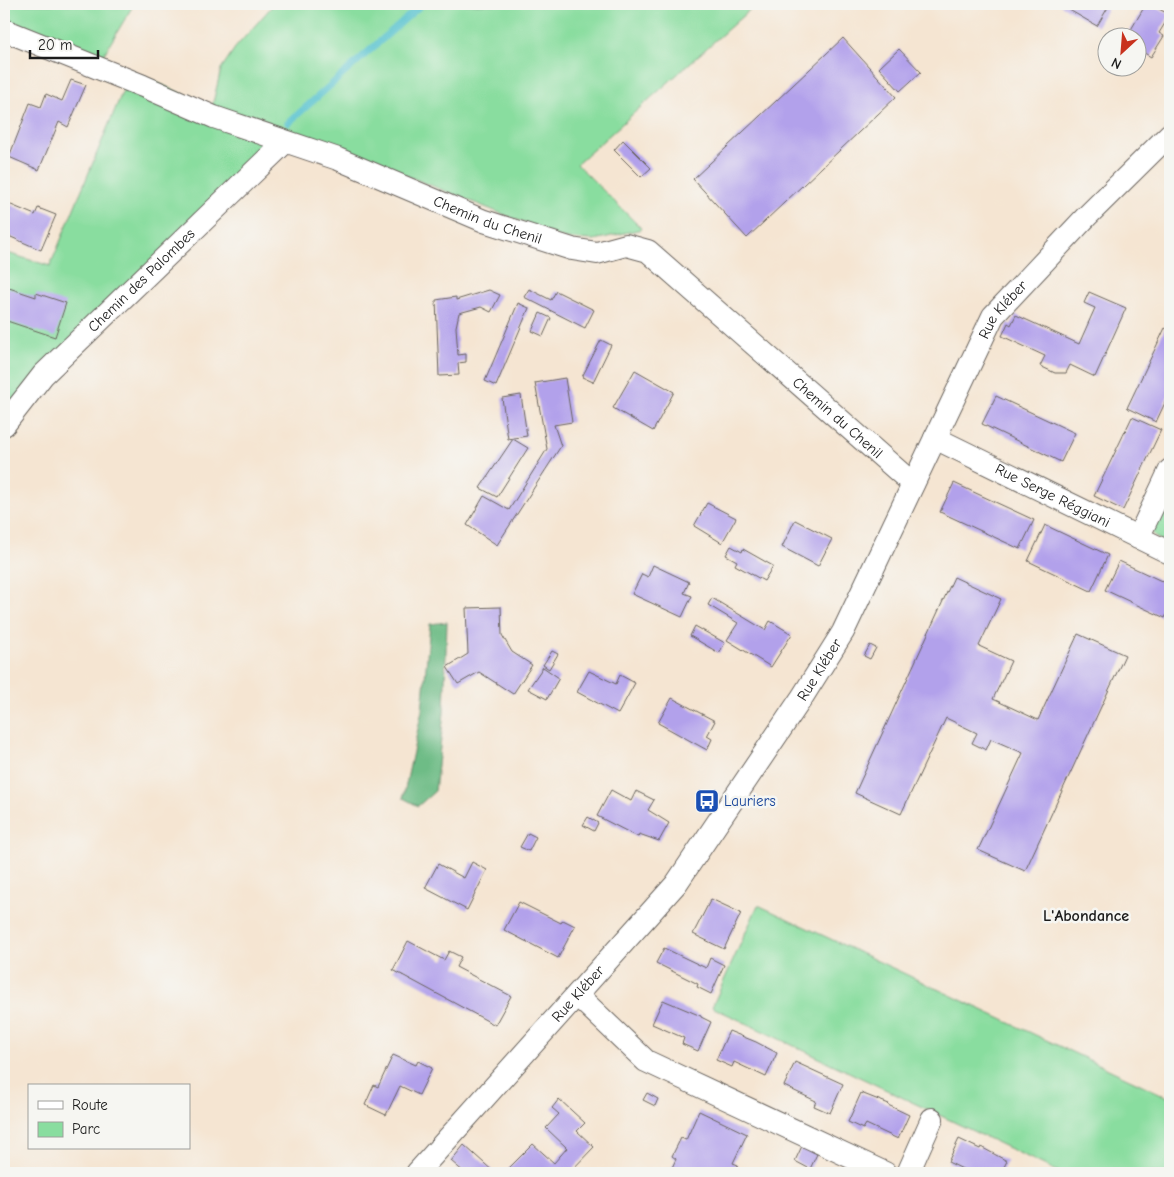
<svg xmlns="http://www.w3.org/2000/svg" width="1174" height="1177" font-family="'Comic Neue',sans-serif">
  <rect width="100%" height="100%" fill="#f6f6f2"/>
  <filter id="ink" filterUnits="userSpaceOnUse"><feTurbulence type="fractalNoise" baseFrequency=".02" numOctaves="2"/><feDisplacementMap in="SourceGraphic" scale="10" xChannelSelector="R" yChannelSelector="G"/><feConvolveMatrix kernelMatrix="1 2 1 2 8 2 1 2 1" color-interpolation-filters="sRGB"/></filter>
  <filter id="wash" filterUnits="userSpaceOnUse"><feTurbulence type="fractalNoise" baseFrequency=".0096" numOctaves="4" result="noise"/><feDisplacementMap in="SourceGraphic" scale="20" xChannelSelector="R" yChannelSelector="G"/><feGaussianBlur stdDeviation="1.12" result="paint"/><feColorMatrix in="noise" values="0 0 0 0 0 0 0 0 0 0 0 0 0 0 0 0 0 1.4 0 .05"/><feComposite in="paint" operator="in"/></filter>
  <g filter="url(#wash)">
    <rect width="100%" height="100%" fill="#f5e5d2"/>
    <!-- green -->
    <path fill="#89dd9f" stroke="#527c5e" d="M4,4H134L101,59L4,20Z
      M274,4H756L577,164L642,229L594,240L565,239L360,157L298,136L48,374L4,432V252L50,266L131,71L212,107L221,69L235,48Z
      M1170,500V545L1155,537L1151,530L1166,501Z
      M758,905L1170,1098V1173H1061L712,1007Z"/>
    <!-- forest -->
    <path fill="#6ebc86" stroke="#456c51" d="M447,622L444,713L435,791L418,806L403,798L422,710L430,624Z"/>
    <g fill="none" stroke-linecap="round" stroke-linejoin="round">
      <!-- stream -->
      <path stroke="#56c2cf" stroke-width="7" d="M288,123L422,4"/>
    </g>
    <g id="blocks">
      <!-- building -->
      <path fill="#b2a1eb" d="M1059,4H1110L1097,26Z
        M1146,4H1150L1170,15L1159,33L1164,36L1151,57L1136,48V38H1126Z
        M843,38L896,97L747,238L693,179Z
        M899,49L921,72L900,91L879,68Z
        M71,80L86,85L68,127L59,122L39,170L9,157L30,103L41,107L46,94L62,101Z
        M623,140L651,168L641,177L614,150Z
        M4,202L35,215L38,208L56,215L41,250L4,234Z
        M6,287L36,297V293L66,303L55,337L4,320V294Z
        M529,289L551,300L556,291L594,310L585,328L524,297Z
        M489,290L500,295L491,312L481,307L459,313L456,327L458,355L466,354V362L458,363L459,375L439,376L436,300L456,297V300Z
        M1089,292L1126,308L1095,377L1070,365L1066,373H1055L1040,366L1045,356L1002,336L1008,323L1011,325L1016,315L1079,344L1095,308L1084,303Z
        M518,303L529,308L496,386L485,381Z
        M540,313L551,318L543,336L532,331Z
        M1165,328L1170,331V392L1156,422L1127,408Z
        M601,340L611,345L593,382L582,377Z
        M635,370L674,392L653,431L613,408Z
        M565,378L572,422L554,425L561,446L497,545L467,525L484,496L509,510L547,449L535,383Z
        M521,395L527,436L508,439L502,398Z
        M996,396L1075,433L1061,462L982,424Z
        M1132,417L1161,430L1123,510L1094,496Z
        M513,439L528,448L497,497L480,488Z
        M954,483L1034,520L1020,549L940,512Z
        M707,503L736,518L722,543L694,526Z
        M795,520L832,539L818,566L782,547Z
        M1045,525L1108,555L1091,591L1028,561Z
        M731,546L742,552L743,549L773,566L764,581L735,565L737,561L726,555Z
        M1119,561L1170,585V608L1165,618L1105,590Z
        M653,565L689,582L684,593L692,596L682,617L632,594L642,574L648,577Z
        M954,577L1001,599L979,646L1011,661L993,699L1038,720L1078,634L1125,655L1025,871L978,850L1023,753L991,739L986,750L972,743L977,733L946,718L901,814L855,793Z
        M712,598L765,630L770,621L792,634L771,667L727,640L738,623L708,605Z
        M501,607L502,635L512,652L532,665L513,694L479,672L458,684L447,667L468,654L466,608Z
        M695,626L725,643L719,653L690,636Z
        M870,645L876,648L870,659L864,656Z
        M552,651L558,654L549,669L543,665Z
        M543,667L559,678L547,699L528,689Z
        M589,671L616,684L620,675L635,683L618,714L577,692Z
        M672,698L715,721L707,736L712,739L707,750L658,723Z
        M611,790L631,801L636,791L654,800L648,810L669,823L659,841L639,834L638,837L597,816Z
        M588,817L598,823L594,831L583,825Z
        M528,833L536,837L529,851L520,847Z
        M472,862L487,870L467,910L425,888L438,864L464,878Z
        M711,899L741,913L724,949L693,934Z
        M519,902L561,923L563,920L575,926L558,958L504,930Z
        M408,941L444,960L449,951L461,957L456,967L511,996L495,1025L393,970Z
        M664,948L706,968L710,958L724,965L711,994L697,987L698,984L656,963Z
        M663,1000L701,1016V1017L711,1022L698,1051L682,1044L684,1038L652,1024Z
        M729,1031L756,1042L777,1053L766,1077L734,1062L732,1067L716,1060Z
        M393,1055L416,1065L418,1061L432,1068L419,1095L400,1086L386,1115L365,1105L374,1085L378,1087Z
        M795,1062L843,1084L830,1113L814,1106L816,1101L784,1086Z
        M647,1093L658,1099L655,1106L643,1100Z
        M861,1093L889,1104L888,1105L909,1115L898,1139L866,1124L863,1129L848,1122Z
        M559,1099L585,1123L577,1131L594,1147L569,1173H504L533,1144L554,1163L567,1148L546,1128L559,1114L552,1108Z
        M699,1111L747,1134L733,1163L738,1165L734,1173H663L665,1170L670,1172L676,1159L672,1156L681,1138L686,1140Z
        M959,1139L980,1149L981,1147L1007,1161L1001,1173H971L948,1162Z
        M464,1145L495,1173H465L451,1161Z
        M802,1146L817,1154L810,1169L795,1161Z"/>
    </g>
  </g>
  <g filter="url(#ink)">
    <use href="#blocks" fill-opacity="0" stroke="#68625c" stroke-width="1"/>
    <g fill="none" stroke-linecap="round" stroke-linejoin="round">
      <defs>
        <g id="minor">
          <path id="s1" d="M4,30L143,86L214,117L338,159L484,221L572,249L597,253L626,245L648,251L913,484"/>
          <path id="s2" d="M4,425L43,375L285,142"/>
          <path id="s3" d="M935,438L1170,553"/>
          <path d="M1138,538L1170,470"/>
          <path d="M577,995L646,1061L885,1173"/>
          <path id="s4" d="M417,1173L676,884L801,699L843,632L993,316L1086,217L1170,134"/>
          <path d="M908,1173L932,1119"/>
        </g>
      </defs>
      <!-- minor casing -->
      <use href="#minor" stroke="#68625c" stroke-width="24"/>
      <!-- minor -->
      <use href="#minor" stroke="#fff" stroke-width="22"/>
    </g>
  </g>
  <!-- icons -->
  <defs>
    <symbol id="bus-square" viewBox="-11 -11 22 22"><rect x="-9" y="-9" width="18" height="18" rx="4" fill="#1a4fb4" stroke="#f6f6f2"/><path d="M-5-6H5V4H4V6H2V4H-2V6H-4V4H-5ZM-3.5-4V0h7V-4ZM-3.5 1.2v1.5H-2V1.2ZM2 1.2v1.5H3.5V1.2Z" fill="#fff"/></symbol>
  </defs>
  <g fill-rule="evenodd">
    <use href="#bus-square" x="693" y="787" width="28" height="28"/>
  </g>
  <g text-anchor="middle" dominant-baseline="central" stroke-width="5" stroke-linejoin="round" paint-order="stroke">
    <!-- street labels -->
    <g font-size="15" fill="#1c1c1c" stroke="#f6f6f2">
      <text stroke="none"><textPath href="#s1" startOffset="520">Chemin du Chenil</textPath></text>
      <text stroke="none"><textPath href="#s2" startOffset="200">Chemin des Palombes</textPath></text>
      <text stroke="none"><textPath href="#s4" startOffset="1051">Rue Kléber</textPath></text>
      <text stroke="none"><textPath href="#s1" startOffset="940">Chemin du Chenil</textPath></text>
      <text stroke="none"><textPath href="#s3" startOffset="131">Rue Serge Réggiani</textPath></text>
      <text stroke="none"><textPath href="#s4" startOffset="646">Rue Kléber</textPath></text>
      <text stroke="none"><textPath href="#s4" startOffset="241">Rue Kléber</textPath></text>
    </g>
    <!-- transit labels -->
    <g font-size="15" fill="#164399" stroke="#f6f6f2" text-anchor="start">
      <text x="724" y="801">Lauriers</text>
    </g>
    <!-- neighbourhood labels -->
    <g font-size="16" font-weight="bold" fill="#1c1c1c" stroke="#f6f6f2">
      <text x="1086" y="916">L'Abondance</text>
    </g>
  </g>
  <!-- margin -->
  <rect width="1174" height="1177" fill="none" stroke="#f6f6f2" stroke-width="20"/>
  <!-- legend -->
  <rect x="28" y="1084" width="162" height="65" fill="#f6f6f2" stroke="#9f9f9c"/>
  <rect x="38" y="1101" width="25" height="8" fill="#ffffff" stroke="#9f9f9c"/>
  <text x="72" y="1110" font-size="15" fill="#1c1c1c">Route</text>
  <rect x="38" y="1122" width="25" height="15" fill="#89dd9f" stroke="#9f9f9c"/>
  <text x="72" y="1134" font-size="15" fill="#1c1c1c">Parc</text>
  <!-- north arrow -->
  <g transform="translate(1122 52) rotate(206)"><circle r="24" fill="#f6f6f2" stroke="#9f9f9c"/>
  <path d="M0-4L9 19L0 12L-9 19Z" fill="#c8321e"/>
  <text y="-8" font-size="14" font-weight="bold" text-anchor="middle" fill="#1c1c1c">N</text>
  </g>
  <!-- scale -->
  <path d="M30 50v8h68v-8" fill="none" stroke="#1c1c1c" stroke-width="2.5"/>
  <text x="38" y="50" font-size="15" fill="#1c1c1c" stroke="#f6f6f2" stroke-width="4" paint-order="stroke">20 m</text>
</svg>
